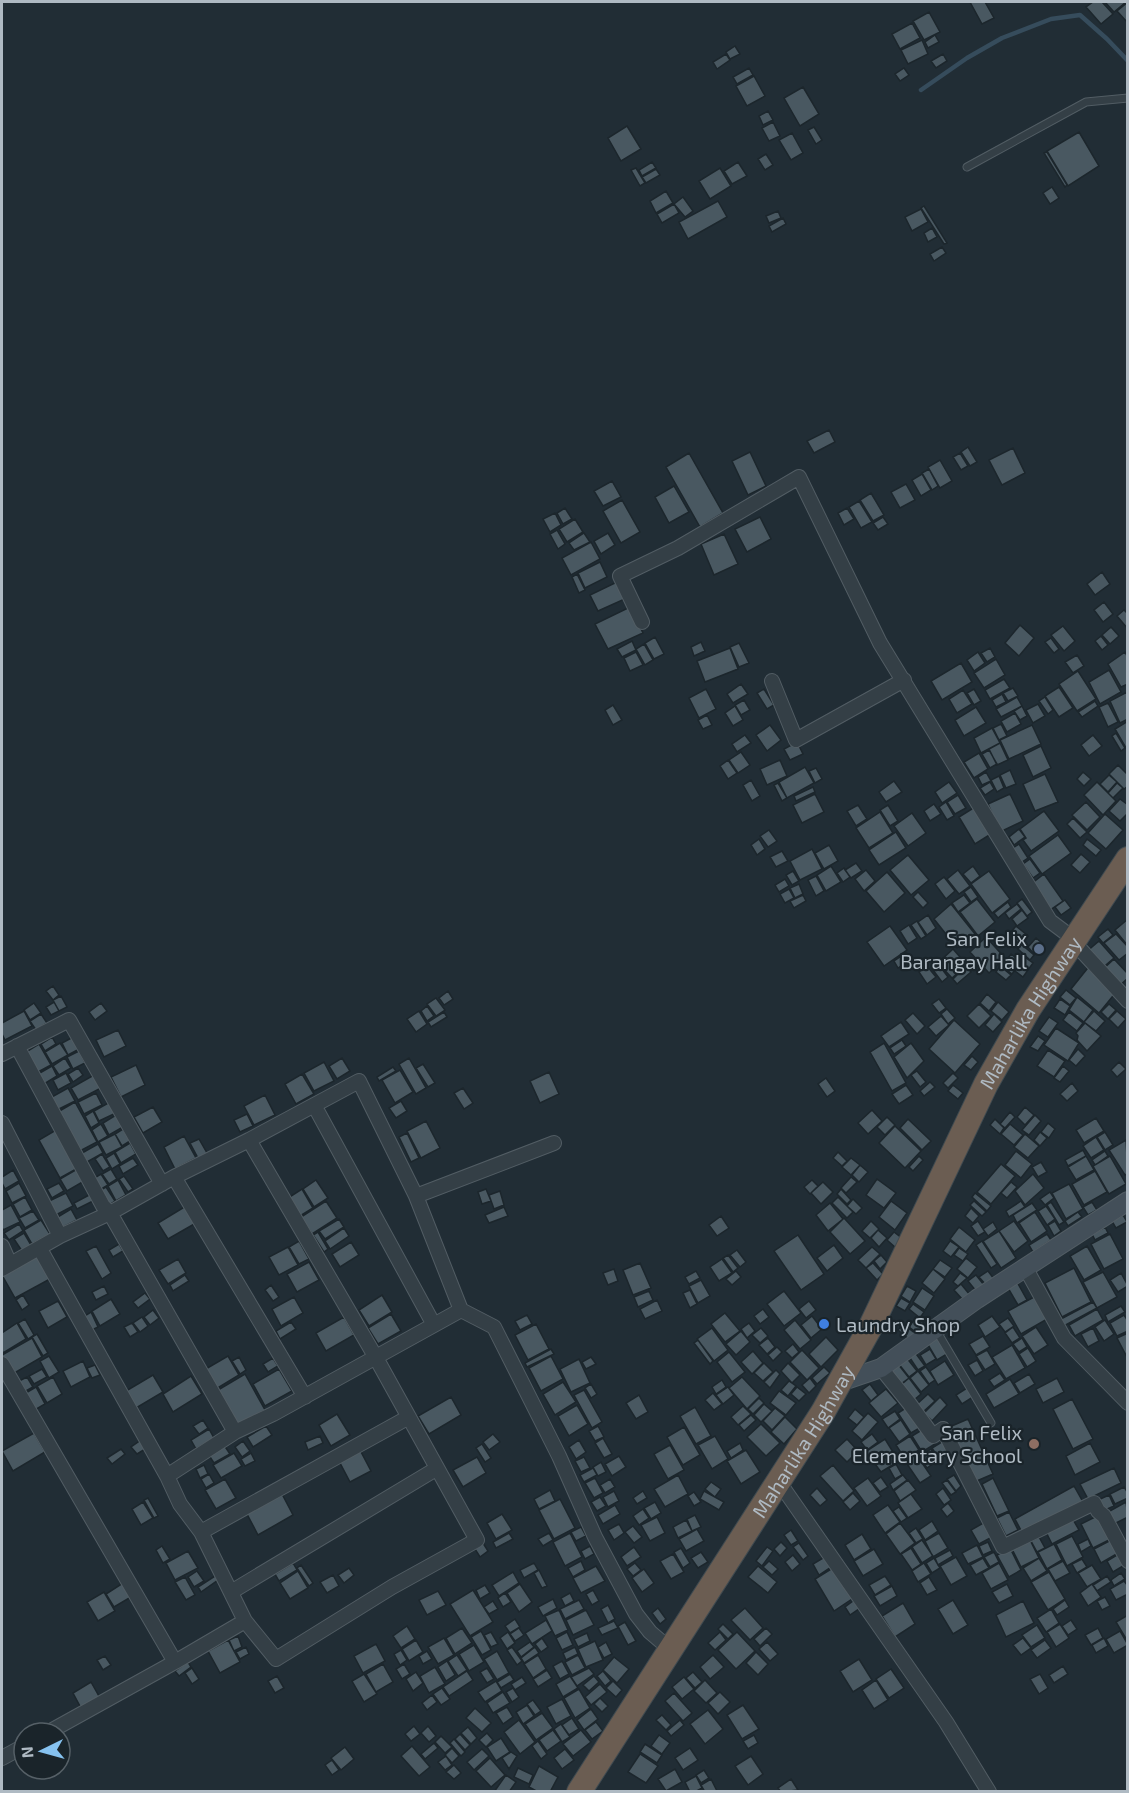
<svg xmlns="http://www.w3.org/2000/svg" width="1129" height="1793" font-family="'Exo 2',sans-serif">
  <rect width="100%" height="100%" fill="#212d35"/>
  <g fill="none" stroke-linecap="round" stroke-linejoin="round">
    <!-- stream -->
    <path stroke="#364c5c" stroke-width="4.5" d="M921,90L967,58L1002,38L1051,19L1080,15L1107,39L1128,61"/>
  </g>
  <!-- building -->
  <path fill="#495861" stroke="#1c262c" stroke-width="1.5" d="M970,2H985L994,18L982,24Z
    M1093,2H1102L1113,14L1101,24L1086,7Z
    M1105,2H1126L1114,12Z
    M1128,2V21L1127,22L1117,11Z
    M929,12L940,32L924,40L913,21Z
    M912,23L920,38L900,49L892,34Z
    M935,35L939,42L928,48L925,42Z
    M922,40L928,54L908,64L901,50Z
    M735,46L740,54L730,59L726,52Z
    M726,54L730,60L717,69L713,62Z
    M943,54L947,61L936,68L931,61Z
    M749,68L753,75L737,84L733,77Z
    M904,68L909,75L900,81L895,74Z
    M754,76L765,96L747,106L736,86Z
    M803,87L819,114L800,126L784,98Z
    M768,111L773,120L763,125L759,116Z
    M773,122L780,136L769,141L762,128Z
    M627,126L641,149L621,161L608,138Z
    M814,127L822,140L816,144L808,130Z
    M1079,132L1099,166L1068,186L1047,151Z
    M792,133L803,153L791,160L779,140Z
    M1047,152L1067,185L1065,187L1044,153Z
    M766,154L773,165L765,170L758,159Z
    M652,162L656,168L642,176L639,170Z
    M738,162L747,176L732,184L724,171Z
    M636,168L645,183L640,186L631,170Z
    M720,168L731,186L710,199L699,181Z
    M656,169L660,175L646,183L642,177Z
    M1052,187L1059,198L1050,204L1043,193Z
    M666,191L673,203L656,213L650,201Z
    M683,197L693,211L685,217L674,204Z
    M718,201L727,217L688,239L679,222Z
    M674,204L679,213L662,223L657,214Z
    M924,206L947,243L944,244L921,208Z
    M921,209L928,222L912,231L905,217Z
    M778,211L781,218L769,223L766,216Z
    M783,218L786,224L772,232L769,226Z
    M932,228L937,237L928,242L924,233Z
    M942,247L946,253L934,261L930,254Z
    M829,430L835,442L814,453L807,441Z
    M968,447L977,462L970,466L961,452Z
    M1013,448L1025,473L1002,485L989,460Z
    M750,452L766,486L748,495L732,461Z
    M689,453L723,513L700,527L666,467Z
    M960,453L968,466L961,470L953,457Z
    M940,460L952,481L940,488L928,467Z
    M929,469L938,486L932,490L922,473Z
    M922,474L931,490L921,496L912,480Z
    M612,481L621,497L603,506L594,491Z
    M906,484L915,500L900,508L891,492Z
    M674,486L689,512L669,523L655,497Z
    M871,493L884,515L873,521L860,500Z
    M622,500L640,532L621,543L603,511Z
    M859,501L872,522L861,528L849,507Z
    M565,508L572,519L563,524L557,513Z
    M847,508L854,519L844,525L838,513Z
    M555,513L561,525L550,532L543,519Z
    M760,517L771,539L747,552L735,529Z
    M883,517L888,524L878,530L873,523Z
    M575,519L583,532L567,542L559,529Z
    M557,530L565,544L558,549L550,534Z
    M584,533L590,542L574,550L569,543Z
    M608,533L615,545L601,554L594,541Z
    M724,534L738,564L714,575L701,544Z
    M591,542L600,559L571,575L562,558Z
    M600,562L607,577L585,588L578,573Z
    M1102,572L1110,584L1095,595L1087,584Z
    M577,574L585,590L579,593L572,577Z
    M619,581L627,598L598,611L590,595Z
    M1104,602L1113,614L1103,622L1094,610Z
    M630,607L643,633L608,649L595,624Z
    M1124,610L1128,614V629L1117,616Z
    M1020,625L1034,638L1019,656L1005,643Z
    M1063,626L1075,641L1064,651L1051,635Z
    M1111,627L1119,636L1110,644L1102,635Z
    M1101,636L1108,645L1102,650L1095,641Z
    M655,637L664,654L654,659L645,643Z
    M1051,638L1059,649L1054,653L1045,642Z
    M632,641L636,650L622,657L617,649Z
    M701,642L705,651L694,656L691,647Z
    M739,643L749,663L739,667L730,647Z
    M644,644L653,660L645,665L636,649Z
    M730,648L738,669L705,682L697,661Z
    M990,648L995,657L987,662L981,653Z
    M636,652L643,665L630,671L624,658Z
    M978,652L985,663L974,671L967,660Z
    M1125,652L1128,658V684L1121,687L1108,664Z
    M1077,655L1084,666L1073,673L1065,662Z
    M996,659L1005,675L984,688L974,673Z
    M961,663L972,682L942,700L931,681Z
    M1109,670L1121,692L1100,704L1089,682Z
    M1078,671L1096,699L1077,711L1059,684Z
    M1004,679L1010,688L990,699L985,690Z
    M741,684L748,694L733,703L727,694Z
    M1059,687L1073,708L1059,717L1045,696Z
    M1013,688L1018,696L1008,701L1003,693Z
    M706,689L716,709L699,718L689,698Z
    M764,689L774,705L767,709L757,693Z
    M974,689L981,701L974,705L967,693Z
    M963,690L972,704L957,713L949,699Z
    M1127,692L1128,719L1120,723L1110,701Z
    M1002,694L1006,702L996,707L992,700Z
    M1017,697L1022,706L1001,717L996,709Z
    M1045,697L1053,710L1048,714L1039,701Z
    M744,700L750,710L741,715L735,705Z
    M1095,701L1098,706L1082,717L1078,712Z
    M1108,703L1118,722L1108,727L1099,707Z
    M1038,704L1045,716L1033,723L1026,710Z
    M613,705L622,720L613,725L605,710Z
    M735,706L743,720L733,726L725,713Z
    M1022,706L1027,716L1020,720L1014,711Z
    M976,707L986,723L964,736L955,720Z
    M1015,713L1021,724L1007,732L1001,721Z
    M707,715L712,725L703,729L698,720Z
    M1128,721V747L1126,748L1115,729Z
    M1001,724L1007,736L999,740L993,728Z
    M770,725L781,740L767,751L756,735Z
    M1032,725L1041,744L1009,759L1000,740Z
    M992,728L1000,743L981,753L974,738Z
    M1116,733L1125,748L1121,751L1112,736Z
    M745,735L751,743L737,752L732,744Z
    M1093,735L1102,746L1089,756L1081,745Z
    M797,742L803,754L790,760L784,749Z
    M1000,743L1008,760L997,765L989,749Z
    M1041,746L1051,768L1033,777L1023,755Z
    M989,750L997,764L990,768L982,754Z
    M741,752L750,765L738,773L729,760Z
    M979,753L988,769L974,778L964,762Z
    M728,760L737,773L728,779L720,766Z
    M780,760L787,776L767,785L760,769Z
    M1118,765L1128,775V786L1124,789L1109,774Z
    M805,767L814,783L787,798L779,782Z
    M816,768L822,779L815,783L809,771Z
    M1010,770L1016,784L1006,788L1000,775Z
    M986,772L991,781L982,785L978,777Z
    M1083,772L1091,779L1084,786L1077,779Z
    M1045,774L1058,802L1035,811L1023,784Z
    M1109,775L1117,782L1108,792L1100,784Z
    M999,776L1004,788L997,792L991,780Z
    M751,780L760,796L752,801L743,785Z
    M894,781L902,792L886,802L879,792Z
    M949,782L957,793L942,803L935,792Z
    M990,782L994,789L985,795L980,788Z
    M1097,782L1116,801L1103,815L1084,795Z
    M778,783L787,798L782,801L774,785Z
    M1117,783L1123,788L1113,798L1108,793Z
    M813,787L815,792L796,801L794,796Z
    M815,794L824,812L802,823L793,805Z
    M1010,794L1023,821L1000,832L988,804Z
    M958,795L966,808L955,814L947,802Z
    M1120,799L1128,805V813L1120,821L1109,811Z
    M946,802L954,816L947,820L939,807Z
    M1086,802L1100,817L1087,830L1072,815Z
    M934,804L941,814L930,821L924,811Z
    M858,805L867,819L856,826L847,811Z
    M888,805L898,821L890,826L880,810Z
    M975,807L991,834L975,844L959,817Z
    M1044,811L1059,831L1031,851L1023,840L1026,838L1020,829Z
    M880,812L893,833L869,848L856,828Z
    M912,813L926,833L908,846L894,826Z
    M1105,814L1123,830L1106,849L1088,833Z
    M1073,818L1087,832L1080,838L1067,824Z
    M1019,829L1025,837L1014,845L1009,837Z
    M769,830L777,841L768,847L760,836Z
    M896,832L906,848L879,865L869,850Z
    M1058,835L1071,853L1042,874L1029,856Z
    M759,839L765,849L757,855L751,845Z
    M1087,839L1101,850L1096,856L1083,845Z
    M1019,844L1028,858L1022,862L1013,848Z
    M829,845L838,861L824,869L815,853Z
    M812,849L822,869L800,880L790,861Z
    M782,851L788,861L776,867L770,857Z
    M1081,854L1090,862L1080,873L1071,865Z
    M908,855L929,880L911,895L890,870Z
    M1030,859L1040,873L1033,878L1023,864Z
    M856,863L862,871L851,878L845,870Z
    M831,866L841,882L826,891L817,875Z
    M973,866L980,876L971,883L963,874Z
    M844,868L850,877L843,882L837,873Z
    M866,870L875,881L864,891L855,879Z
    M958,870L970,886L959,894L947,879Z
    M793,871L799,881L792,885L786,875Z
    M989,871L1010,899L992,913L971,884Z
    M887,872L905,893L884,912L866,891Z
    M1044,874L1063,901L1050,910L1031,884Z
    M816,876L824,891L816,896L808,880Z
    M944,877L955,891L946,899L935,884Z
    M785,879L789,886L779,892L775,885Z
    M799,884L803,894L795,898L790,888Z
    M971,887L978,897L971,902L964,892Z
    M789,889L794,898L785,903L780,894Z
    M918,892L928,903L923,908L913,897Z
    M803,895L806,901L794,908L790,901Z
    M964,895L970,903L958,912L952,903Z
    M977,899L995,922L978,936L960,912Z
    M1022,899L1032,912L1027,916L1017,903Z
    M1065,900L1071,908L1061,915L1055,907Z
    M1008,902L1011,907L998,918L994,913Z
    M951,904L975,934L957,948L934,919Z
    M1017,904L1021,909L1009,919L1005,913Z
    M1022,910L1028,918L1017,926L1012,919Z
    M928,915L936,928L927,935L918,922Z
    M1128,919V946L1115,930Z
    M917,921L926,936L921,939L911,925Z
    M909,925L917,938L908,944L900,931Z
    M890,926L907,950L884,966L867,942Z
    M1016,926L1027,935L1017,948L1005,939Z
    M1108,929L1113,935L1103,943L1098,937Z
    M1116,934L1128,947V953L1119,960L1104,943Z
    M986,937L1005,958L989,973L970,952Z
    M1036,938L1043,944L1034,954L1028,947Z
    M1099,941L1114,958L1100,970L1085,953Z
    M1021,944L1034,955L1030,960L1018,949Z
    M953,949L967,965L952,978L938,963Z
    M906,953L910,960L898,968L894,961Z
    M1011,954L1021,962L1012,974L1002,966Z
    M1026,958L1033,963L1023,977L1015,971Z
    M1114,959L1128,974V978L1117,988L1101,971Z
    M1091,964L1117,991L1099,1013L1071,989Z
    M939,965L948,977L942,982L933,970Z
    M927,966L936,977L927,984L919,972Z
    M966,966L971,972L957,984L953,979Z
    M1000,966L1011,975L1006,980L996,972Z
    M53,986L59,995L53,1000L46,991Z
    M1066,990L1076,998L1070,1005L1060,997Z
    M448,991L453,999L444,1005L439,998Z
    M987,994L996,1002L989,1011L980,1003Z
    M61,996L67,1007L59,1011L53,1000Z
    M1077,997L1093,1010L1084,1022L1069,1010Z
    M436,998L445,1010L436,1016L427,1004Z
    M939,999L946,1008L939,1013L932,1004Z
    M1060,999L1070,1006L1065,1015L1054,1008Z
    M54,1002L59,1011L51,1015L46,1007Z
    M998,1002L1009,1012L1002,1020L991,1011Z
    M34,1003L41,1013L30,1020L24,1010Z
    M101,1003L107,1011L95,1020L89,1012Z
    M979,1004L991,1016L979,1028L967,1016Z
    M1109,1004L1116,1010L1108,1019L1101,1012Z
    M427,1006L434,1016L427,1021L421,1011Z
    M947,1009L955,1018L948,1024L941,1014Z
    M24,1011L32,1026L5,1040L2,1034V1023Z
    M419,1011L427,1024L416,1032L407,1019Z
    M1094,1011L1105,1021L1096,1031L1084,1022Z
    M1117,1011L1126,1019L1118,1028L1109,1019Z
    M444,1012L447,1017L431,1027L428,1022Z
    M1069,1012L1083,1023L1077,1031L1063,1020Z
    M913,1013L925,1026L917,1034L905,1020Z
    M41,1014L47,1023L36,1030L30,1021Z
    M994,1014L1002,1022L993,1032L985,1025Z
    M941,1016L949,1025L936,1036L928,1027Z
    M1049,1017L1058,1023L1048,1037L1039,1031Z
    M954,1020L980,1044L955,1073L929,1049Z
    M901,1022L909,1034L889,1047L881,1036Z
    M1085,1023L1101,1036L1087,1051L1077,1040L1078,1036L1076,1033Z
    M1056,1028L1079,1043L1068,1061L1044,1045Z
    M118,1030L126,1046L104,1057L96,1040Z
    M77,1035L83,1047L68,1055L62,1043Z
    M1038,1036L1045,1041L1038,1051L1030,1047Z
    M52,1037L56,1044L45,1051L41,1044Z
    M902,1040L906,1046L894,1054L890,1048Z
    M60,1043L68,1055L52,1064L45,1052Z
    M884,1043L906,1083L892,1091L870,1052Z
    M911,1043L924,1061L907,1078L894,1057Z
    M39,1044L51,1065L38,1072L26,1052Z
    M1078,1049L1085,1056L1076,1066L1069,1060Z
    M1048,1050L1065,1061L1054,1077L1037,1066Z
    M79,1051L85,1063L73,1069L67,1057Z
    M972,1056L978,1062L971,1070L964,1065Z
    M65,1058L71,1068L59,1075L53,1066Z
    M342,1058L350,1071L337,1079L329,1066Z
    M409,1058L426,1088L416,1094L399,1064Z
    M324,1062L334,1081L314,1091L304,1073Z
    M1119,1062L1126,1069L1117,1077L1111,1070Z
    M423,1064L435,1083L428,1087L416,1068Z
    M136,1065L145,1085L121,1097L111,1077Z
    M52,1066L57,1076L44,1084L38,1074Z
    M1063,1066L1069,1071L1060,1082L1054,1078Z
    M393,1067L396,1071L379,1081L377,1077Z
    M78,1068L83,1075L73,1082L68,1074Z
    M400,1070L413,1092L395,1103L382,1080Z
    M917,1071L926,1082L920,1087L911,1075Z
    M549,1072L559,1094L540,1103L530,1081Z
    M66,1073L71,1083L58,1090L53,1080Z
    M953,1073L958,1078L948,1088L943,1083Z
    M302,1074L314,1094L296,1104L285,1084Z
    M94,1075L101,1088L78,1100L71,1088Z
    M826,1078L835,1091L827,1097L818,1084Z
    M930,1082L935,1087L924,1096L920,1091Z
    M1072,1083L1078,1091L1067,1101L1060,1094Z
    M906,1085L913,1095L899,1104L892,1094Z
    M953,1085L963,1093L958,1099L948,1091Z
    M68,1088L75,1101L57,1110L50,1098Z
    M463,1088L473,1103L464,1109L454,1093Z
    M96,1093L102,1105L84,1114L78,1102Z
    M265,1095L275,1115L254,1125L244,1106Z
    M401,1101L407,1111L396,1118L389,1108Z
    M75,1102L97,1142L78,1152L56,1113Z
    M110,1102L116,1113L99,1121L94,1111Z
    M153,1107L162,1122L143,1133L134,1117Z
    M1025,1107L1034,1115L1025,1125L1017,1117Z
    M872,1110L882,1121L868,1134L858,1123Z
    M93,1111L99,1123L91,1128L85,1116Z
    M1010,1112L1015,1117L1005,1128L1000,1124Z
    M247,1114L253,1126L240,1132L234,1120Z
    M116,1115L123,1127L109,1135L103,1123Z
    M1035,1115L1041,1121L1029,1135L1022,1130Z
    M887,1117L895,1125L885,1135L877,1127Z
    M1096,1118L1104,1131L1084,1143L1076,1130Z
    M908,1119L931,1141L922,1150L900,1128Z
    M995,1119L1004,1128L1000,1134L990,1125Z
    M426,1121L440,1148L421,1158L407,1131Z
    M1048,1123L1055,1129L1049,1138L1041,1132Z
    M101,1124L108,1136L98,1142L92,1130Z
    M1010,1124L1023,1135L1014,1145L1001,1134Z
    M895,1126L921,1151L905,1168L879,1143Z
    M123,1129L130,1141L122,1146L115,1134Z
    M56,1130L78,1168L60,1178L39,1140Z
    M1040,1132L1047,1138L1040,1146L1034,1140Z
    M1105,1132L1113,1145L1105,1150L1097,1137Z
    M407,1133L419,1158L411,1162L399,1137Z
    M115,1134L122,1147L106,1155L99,1142Z
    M1025,1134L1039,1146L1028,1158L1014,1147Z
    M184,1136L196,1158L175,1169L164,1147Z
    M1096,1137L1104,1150L1091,1158L1083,1146Z
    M199,1139L207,1153L198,1158L190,1143Z
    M1126,1140L1128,1173L1125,1175L1109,1150Z
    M130,1143L136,1154L121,1163L115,1152Z
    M98,1144L103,1153L87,1162L82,1153Z
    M1083,1150L1086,1156L1068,1166L1065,1160Z
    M1016,1151L1032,1164L1021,1178L1005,1165Z
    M1105,1151L1108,1156L1095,1165L1092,1160Z
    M838,1152L847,1161L842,1166L833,1158Z
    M114,1153L120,1164L112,1169L106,1158Z
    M102,1154L110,1167L103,1171L95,1159Z
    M919,1156L923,1160L913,1171L909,1167Z
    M1086,1156L1094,1170L1076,1180L1068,1167Z
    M1110,1156L1126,1184L1109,1194L1093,1166Z
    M133,1158L138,1165L123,1174L119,1166Z
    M851,1158L860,1165L851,1175L842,1167Z
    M1041,1162L1047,1172L1038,1177L1032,1167Z
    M1001,1164L1015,1176L991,1204L977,1192Z
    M860,1165L868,1172L859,1182L852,1175Z
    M79,1168L86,1180L67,1191L60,1179Z
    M111,1169L117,1179L109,1184L102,1174Z
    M13,1170L19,1181L5,1189L2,1183V1177Z
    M1095,1171L1107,1192L1084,1205L1072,1184Z
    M101,1174L108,1185L98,1191L91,1180Z
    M1033,1174L1044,1188L1025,1205L1015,1191Z
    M124,1176L133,1189L128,1192L119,1179Z
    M851,1177L857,1182L846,1193L841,1188Z
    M877,1179L896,1193L884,1208L866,1195Z
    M118,1180L126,1195L116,1201L108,1186Z
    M316,1180L328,1198L314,1207L303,1189Z
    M812,1180L818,1186L810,1194L804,1187Z
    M823,1182L833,1192L821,1204L811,1193Z
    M1011,1182L1017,1187L1007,1198L1001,1193Z
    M19,1183L26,1196L12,1203L6,1191Z
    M59,1183L64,1191L52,1198L47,1189Z
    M1069,1184L1083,1209L1066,1219L1052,1193Z
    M106,1187L115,1201L106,1207L97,1192Z
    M302,1189L313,1208L300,1216L288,1198Z
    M486,1189L491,1201L482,1204L478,1192Z
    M841,1189L851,1200L847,1204L837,1194Z
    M500,1191L504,1205L494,1209L489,1195Z
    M1050,1192L1054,1198L1045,1205L1040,1199Z
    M66,1193L73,1206L54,1216L47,1202Z
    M975,1193L991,1206L987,1211L972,1197Z
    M91,1194L95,1200L77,1209L74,1203Z
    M25,1197L32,1210L20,1217L13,1204Z
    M838,1197L853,1212L847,1218L832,1203Z
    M853,1199L862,1208L856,1214L847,1206Z
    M326,1201L337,1218L312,1234L301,1217Z
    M891,1201L907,1213L895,1230L879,1217Z
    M974,1201L986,1212L982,1216L970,1205Z
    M1021,1201L1025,1207L1009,1217L1006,1211Z
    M1051,1202L1064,1222L1059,1225L1047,1205Z
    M1092,1202L1097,1210L1088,1215L1083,1207Z
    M830,1203L843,1219L828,1231L816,1215Z
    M1032,1203L1037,1210L1017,1223L1013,1215Z
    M11,1205L20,1222L3,1230L2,1227V1210Z
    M186,1206L196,1223L168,1239L158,1223Z
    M1046,1206L1055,1219L1047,1225L1038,1211Z
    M504,1207L508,1216L489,1223L485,1215Z
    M971,1208L979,1216L973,1223L965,1216Z
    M71,1209L77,1220L61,1228L56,1218Z
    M33,1211L39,1220L25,1228L19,1218Z
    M1035,1212L1047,1231L1031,1242L1019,1223Z
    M1078,1212L1082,1217L1068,1226L1065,1221Z
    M1123,1215L1127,1222L1116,1228L1112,1221Z
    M721,1216L729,1228L717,1236L709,1225Z
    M844,1218L865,1241L850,1254L830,1232Z
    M339,1219L344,1227L325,1239L319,1231Z
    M41,1220L50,1234L32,1244L24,1230Z
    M871,1221L879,1229L870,1238L862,1231Z
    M978,1221L985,1232L978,1236L971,1226Z
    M1014,1221L1028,1241L1014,1252L999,1231Z
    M1055,1221L1061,1231L1054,1236L1048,1225Z
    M993,1222L997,1229L988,1236L983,1229Z
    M19,1224L23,1231L9,1240L4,1233Z
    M959,1227L975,1240L966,1252L950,1239Z
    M1105,1227L1108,1233L1095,1240L1092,1234Z
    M344,1228L349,1236L330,1249L325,1241Z
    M878,1230L887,1238L879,1247L871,1238Z
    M999,1231L1016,1258L1001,1268L983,1241Z
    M318,1232L328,1249L324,1252L313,1235Z
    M894,1232L903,1239L896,1248L887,1240Z
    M24,1233L31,1245L22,1251L14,1239Z
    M1047,1234L1051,1240L1033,1252L1029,1245Z
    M1110,1234L1123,1259L1104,1269L1091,1244Z
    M798,1235L824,1274L801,1290L774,1251Z
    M299,1241L309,1259L299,1264L289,1247Z
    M950,1241L959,1247L951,1257L943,1251Z
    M982,1241L997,1264L991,1268L976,1245Z
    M351,1242L359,1255L340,1267L332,1254Z
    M119,1244L123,1251L113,1257L109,1250Z
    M834,1245L843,1258L827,1271L817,1258Z
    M96,1246L111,1273L102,1279L86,1251Z
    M1087,1246L1101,1270L1084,1280L1070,1256Z
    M288,1247L298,1265L279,1275L269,1257Z
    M872,1247L880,1254L866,1268L858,1260Z
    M959,1248L968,1254L963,1261L954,1255Z
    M737,1250L746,1262L740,1267L730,1255Z
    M728,1255L738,1268L733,1272L723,1258Z
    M881,1255L887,1262L880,1269L874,1261Z
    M37,1256L50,1279L15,1298L2,1275Z
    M966,1258L977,1267L968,1278L957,1269Z
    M178,1259L186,1273L168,1284L159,1270Z
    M722,1259L732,1273L719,1281L710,1267Z
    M940,1260L952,1268L945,1277L933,1269Z
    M309,1262L319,1280L297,1292L287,1274Z
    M640,1263L651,1288L633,1295L623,1270Z
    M873,1263L883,1274L877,1280L866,1268Z
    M1074,1268L1091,1302L1062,1317L1045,1283Z
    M614,1269L618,1281L608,1285L603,1273Z
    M933,1269L945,1279L934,1293L922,1283Z
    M696,1271L700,1278L689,1284L685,1277Z
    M736,1271L741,1277L732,1285L726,1279Z
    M988,1271L994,1279L986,1285L979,1277Z
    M1103,1272L1117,1297L1097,1308L1083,1282Z
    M960,1273L967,1278L958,1286L953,1282Z
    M1121,1273L1128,1286L1118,1292L1110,1280Z
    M185,1275L189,1281L173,1291L170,1285Z
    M976,1275L984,1285L976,1291L968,1281Z
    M701,1280L710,1296L698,1303L689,1286Z
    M1017,1282L1027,1300L1018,1305L1008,1288Z
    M961,1284L970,1295L963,1300L954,1290Z
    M271,1285L279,1297L273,1301L265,1290Z
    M104,1286L108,1294L96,1300L92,1292Z
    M907,1286L916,1291L910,1302L901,1296Z
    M922,1288L934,1296L925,1310L913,1302Z
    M690,1290L697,1304L690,1308L683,1293Z
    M649,1291L653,1300L638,1307L634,1297Z
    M784,1291L801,1313L784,1326L767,1304Z
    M145,1293L150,1299L138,1308L133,1302Z
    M23,1295L29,1305L22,1310L16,1300Z
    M382,1295L392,1312L369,1326L359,1310Z
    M1036,1296L1049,1318L1021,1334L1008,1311Z
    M294,1297L303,1313L281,1326L272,1309Z
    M901,1298L910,1303L905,1311L896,1306Z
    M111,1299L120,1314L100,1326L92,1311Z
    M657,1300L662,1311L645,1319L640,1309Z
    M58,1301L67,1317L48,1328L39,1311Z
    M809,1301L816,1310L806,1318L799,1309Z
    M1093,1302L1097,1308L1062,1327L1059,1320Z
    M913,1304L924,1312L920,1318L909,1309Z
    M1121,1306L1125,1312L1108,1322L1105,1315Z
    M763,1309L769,1317L760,1324L754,1316Z
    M1097,1309L1103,1320L1075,1336L1069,1325Z
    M153,1310L159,1318L150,1325L144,1317Z
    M91,1312L98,1327L90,1331L83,1317Z
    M725,1313L740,1331L725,1342L711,1324Z
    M391,1314L401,1331L378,1344L368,1328Z
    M527,1315L532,1324L520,1330L515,1321Z
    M1124,1315L1128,1321V1331L1117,1336L1110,1323Z
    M812,1316L822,1329L811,1338L801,1325Z
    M992,1316L1000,1327L985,1337L978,1325Z
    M142,1317L148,1326L140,1332L133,1323Z
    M344,1317L354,1335L326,1351L316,1333Z
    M916,1317L925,1324L917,1333L909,1327Z
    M1008,1318L1014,1326L1005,1332L999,1324Z
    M25,1319L34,1335L28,1339L18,1323Z
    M795,1320L811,1340L800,1349L784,1330Z
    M1105,1320L1114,1334L1104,1341L1095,1327Z
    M291,1322L296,1329L280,1339L276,1331Z
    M17,1323L26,1339L3,1353L2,1350V1333Z
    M132,1323L138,1332L130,1337L124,1327Z
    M749,1323L755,1331L747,1338L741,1329Z
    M536,1324L549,1349L528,1360L515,1335Z
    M903,1324L916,1334L910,1340L898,1330Z
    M1013,1327L1020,1338L1012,1343L1005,1333Z
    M1036,1327L1048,1345L1034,1354L1022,1336Z
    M712,1328L728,1350L714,1361L697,1339Z
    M761,1328L768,1336L760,1343L752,1335Z
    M1093,1328L1099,1341L1088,1347L1081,1334Z
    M741,1331L750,1342L736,1355L726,1344Z
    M1128,1333V1359L1117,1338Z
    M37,1334L48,1353L43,1356L32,1337Z
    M983,1336L990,1347L976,1355L969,1344Z
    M826,1337L838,1350L821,1367L809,1354Z
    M938,1337L947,1354L937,1360L927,1343Z
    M32,1338L42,1357L11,1375L2,1355Z
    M768,1338L775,1347L767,1354L759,1345Z
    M1022,1338L1027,1347L1019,1352L1013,1344Z
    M698,1340L713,1361L710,1364L694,1343Z
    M793,1344L799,1352L792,1358L785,1351Z
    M1012,1345L1025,1368L1006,1379L992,1357Z
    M777,1347L782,1352L773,1361L768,1355Z
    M1028,1348L1036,1361L1027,1367L1019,1354Z
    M551,1349L554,1354L527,1367L525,1363Z
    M930,1349L936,1359L926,1365L920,1355Z
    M802,1350L819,1368L807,1380L790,1362Z
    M987,1350L995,1364L985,1370L976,1356Z
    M753,1351L763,1363L752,1374L741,1362Z
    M914,1351L925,1366L918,1370L908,1355Z
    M729,1352L745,1372L732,1382L717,1362Z
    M49,1356L59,1372L49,1378L40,1361Z
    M228,1356L239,1375L216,1389L204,1370Z
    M551,1356L563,1379L541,1391L529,1368Z
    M239,1357L246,1370L240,1374L232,1361Z
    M591,1357L596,1364L586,1369L582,1362Z
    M906,1357L917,1371L909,1377L898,1363Z
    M273,1358L278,1366L268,1372L263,1364Z
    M579,1359L590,1383L571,1392L560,1369Z
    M977,1360L983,1371L975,1376L968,1365Z
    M83,1361L90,1377L71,1387L63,1371Z
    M945,1361L954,1375L938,1385L930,1371Z
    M764,1363L773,1372L763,1381L754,1373Z
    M788,1363L800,1375L792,1383L781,1371Z
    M898,1364L909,1378L901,1384L890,1370Z
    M95,1365L100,1375L92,1378L87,1368Z
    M824,1367L830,1373L817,1384L812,1378Z
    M926,1367L935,1380L929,1384L920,1371Z
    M42,1369L47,1377L34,1384L29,1376Z
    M279,1369L292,1391L265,1406L253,1384Z
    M776,1370L780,1374L770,1388L764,1382Z
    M918,1371L929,1385L921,1392L910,1378Z
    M1000,1373L1005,1380L994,1387L989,1380Z
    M245,1374L265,1410L238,1425L218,1390Z
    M1029,1374L1035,1384L1020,1393L1014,1383Z
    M153,1375L163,1392L136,1408L126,1391Z
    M191,1376L202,1394L173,1412L163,1394Z
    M27,1377L33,1387L24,1392L19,1381Z
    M53,1377L62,1394L47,1403L37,1386Z
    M742,1377L760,1396L747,1409L729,1388Z
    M810,1378L816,1386L809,1393L802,1385Z
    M909,1378L921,1394L914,1400L902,1384Z
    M1057,1378L1064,1392L1043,1403L1036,1389Z
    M1010,1379L1019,1394L994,1408L986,1394Z
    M722,1380L726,1387L716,1394L712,1387Z
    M789,1381L796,1386L788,1396L781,1390Z
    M563,1382L576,1402L555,1415L543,1394Z
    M591,1384L597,1394L591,1398L585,1388Z
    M870,1384L878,1395L871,1401L862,1390Z
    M36,1387L45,1404L33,1411L24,1394Z
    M728,1387L734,1395L723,1404L716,1395Z
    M797,1387L806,1394L799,1401L791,1394Z
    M967,1388L973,1397L962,1404L956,1395Z
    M886,1389L898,1403L881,1417L869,1403Z
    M584,1390L602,1422L592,1428L574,1395Z
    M779,1391L796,1403L786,1415L770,1403Z
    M713,1393L722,1404L714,1410L705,1400Z
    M928,1394L935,1401L923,1412L916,1405Z
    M639,1395L648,1412L636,1419L626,1403Z
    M451,1397L461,1415L429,1434L418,1416Z
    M940,1397L947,1405L932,1421L924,1413Z
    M759,1398L764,1403L753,1414L748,1409Z
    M1072,1399L1093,1439L1073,1449L1053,1409Z
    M764,1404L772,1411L761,1422L754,1415Z
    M577,1405L588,1424L569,1436L558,1416Z
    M743,1406L751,1414L738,1425L731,1417Z
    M909,1406L923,1426L911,1433L898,1413Z
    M695,1407L711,1436L696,1444L680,1416Z
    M775,1408L785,1416L772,1430L763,1421Z
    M855,1409L864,1417L857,1425L848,1418Z
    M895,1411L900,1419L888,1428L882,1419Z
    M868,1413L878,1422L862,1440L852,1431Z
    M337,1414L350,1435L331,1446L319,1425Z
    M751,1415L756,1420L744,1431L739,1425Z
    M785,1417L797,1429L784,1444L771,1432Z
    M968,1419L993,1474L972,1483L947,1428Z
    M203,1420L208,1428L199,1434L193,1426Z
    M901,1420L910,1434L899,1442L889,1428Z
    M761,1424L780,1443L766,1456L747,1437Z
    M266,1426L272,1435L253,1447L247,1437Z
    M598,1426L604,1437L595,1441L589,1431Z
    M684,1427L700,1455L683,1465L667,1437Z
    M925,1428L935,1444L922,1452L912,1436Z
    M209,1429L214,1438L196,1449L191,1440Z
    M34,1433L45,1452L13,1471L2,1451Z
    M493,1434L500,1442L489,1450L483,1442Z
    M872,1434L878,1442L867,1450L861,1442Z
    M320,1436L323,1443L308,1450L305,1442Z
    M715,1436L728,1459L712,1469L698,1445Z
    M910,1436L919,1450L905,1459L896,1445Z
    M603,1438L612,1454L604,1458L595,1443Z
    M847,1439L858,1451L847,1462L835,1450Z
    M885,1439L893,1452L874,1464L865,1452Z
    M141,1440L147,1448L137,1454L131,1447Z
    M579,1440L586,1452L576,1459L569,1447Z
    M945,1440L952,1452L939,1459L932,1448Z
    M243,1441L250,1451L242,1457L235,1447Z
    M740,1443L743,1450L731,1458L727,1451Z
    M1090,1443L1100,1462L1075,1475L1066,1456Z
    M482,1444L491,1458L485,1462L476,1448Z
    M224,1445L230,1454L214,1463L208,1454Z
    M670,1445L684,1470L668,1479L654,1454Z
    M121,1449L125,1454L112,1464L107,1458Z
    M931,1449L938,1460L927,1468L919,1456Z
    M360,1450L371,1471L350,1482L339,1461Z
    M746,1450L760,1472L741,1484L727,1461Z
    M234,1453L242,1466L221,1478L213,1465Z
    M251,1453L255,1461L245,1466L241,1459Z
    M893,1453L899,1461L881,1472L875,1464Z
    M916,1454L931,1476L920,1483L905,1461Z
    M619,1456L626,1467L612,1476L605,1464Z
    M477,1457L486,1473L463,1487L453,1470Z
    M584,1457L590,1468L581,1472L575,1461Z
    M601,1462L606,1472L598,1476L593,1467Z
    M896,1464L902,1475L895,1479L889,1468Z
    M204,1465L208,1474L200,1478L196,1469Z
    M833,1465L854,1491L843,1501L820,1476Z
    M593,1468L597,1475L584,1482L580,1475Z
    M1114,1468L1121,1483L1088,1499L1080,1484Z
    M209,1474L214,1483L206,1488L201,1479Z
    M678,1475L688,1494L665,1507L654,1489Z
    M903,1475L907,1480L893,1490L890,1484Z
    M954,1475L961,1486L956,1491L947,1479Z
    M881,1477L888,1487L880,1492L873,1483Z
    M595,1478L603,1493L594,1498L585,1483Z
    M868,1478L881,1496L867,1506L854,1488Z
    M993,1478L1009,1511L997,1516L982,1484Z
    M225,1479L236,1498L216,1509L205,1490Z
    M610,1479L615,1487L605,1493L600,1485Z
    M908,1480L916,1490L900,1501L894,1491Z
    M947,1480L956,1492L951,1495L942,1483Z
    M711,1482L721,1489L715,1497L705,1489Z
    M1074,1486L1083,1502L1024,1536L1015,1519Z
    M1124,1487L1128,1493V1498L1115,1504L1110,1494Z
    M817,1488L827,1500L820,1506L810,1495Z
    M943,1488L951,1500L944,1505L936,1494Z
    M550,1490L555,1501L539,1509L534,1499Z
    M614,1491L619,1501L608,1507L603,1497Z
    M643,1491L647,1498L637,1504L633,1498Z
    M704,1491L724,1502L719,1510L700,1499Z
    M694,1492L701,1502L694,1506L688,1496Z
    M853,1493L860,1501L850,1510L843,1502Z
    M282,1494L293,1515L258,1535L247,1514Z
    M911,1494L922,1509L908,1518L898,1503Z
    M1109,1495L1114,1506L1103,1511L1098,1500Z
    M600,1497L606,1506L597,1511L591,1502Z
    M148,1498L158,1516L154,1518L144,1500Z
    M560,1499L575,1528L554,1539L539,1510Z
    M143,1502L153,1518L141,1525L132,1509Z
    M655,1502L661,1513L651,1519L644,1508Z
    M1126,1502L1128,1517L1114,1524L1108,1512Z
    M948,1503L954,1511L947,1517L941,1509Z
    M615,1505L620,1514L603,1524L598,1515Z
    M888,1505L900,1522L885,1533L873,1515Z
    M899,1507L907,1518L901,1522L893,1511Z
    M643,1509L649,1518L639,1525L633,1516Z
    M1009,1512L1018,1530L1006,1536L997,1518Z
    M502,1514L512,1530L496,1539L487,1523Z
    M1101,1514L1113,1538L1093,1548L1081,1524Z
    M695,1515L701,1527L692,1531L687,1519Z
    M1071,1516L1079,1530L1052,1544L1045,1530Z
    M657,1517L665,1533L650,1541L641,1525Z
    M686,1520L692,1531L678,1538L673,1527Z
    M932,1521L938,1531L925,1540L919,1530Z
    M987,1521L994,1536L979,1544L971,1530Z
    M900,1523L915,1543L900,1554L886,1534Z
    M619,1524L624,1533L614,1540L608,1530Z
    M633,1526L642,1537L634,1543L625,1532Z
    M581,1527L586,1536L576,1541L571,1532Z
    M916,1528L923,1539L916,1543L909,1533Z
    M697,1529L704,1541L686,1551L679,1539Z
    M791,1530L798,1541L791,1545L784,1535Z
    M509,1533L513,1539L496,1548L493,1542Z
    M549,1533L553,1540L543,1546L538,1539Z
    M570,1533L582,1557L565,1566L553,1542Z
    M939,1533L948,1548L933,1557L925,1541Z
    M862,1534L871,1549L854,1560L845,1545Z
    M1072,1536L1083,1557L1067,1566L1056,1544Z
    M1039,1537L1045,1548L1037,1552L1031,1541Z
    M1029,1538L1039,1558L1021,1567L1011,1547Z
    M1088,1539L1091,1546L1081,1552L1078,1544Z
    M1113,1539L1120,1552L1101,1563L1094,1549Z
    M922,1540L933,1556L922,1563L912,1547Z
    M781,1542L787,1548L780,1556L774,1549Z
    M988,1542L992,1551L983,1555L979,1546Z
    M483,1543L488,1551L480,1557L475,1549Z
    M799,1543L808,1556L803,1560L793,1547Z
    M1054,1544L1062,1560L1047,1569L1038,1552Z
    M977,1545L983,1557L968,1564L962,1553Z
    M162,1546L170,1559L163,1563L156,1550Z
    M590,1546L594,1554L585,1559L581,1551Z
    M634,1547L641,1557L627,1566L621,1557Z
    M767,1547L773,1551L762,1566L756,1561Z
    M681,1548L690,1563L683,1568L674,1552Z
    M911,1548L921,1564L912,1570L901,1554Z
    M1010,1548L1021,1570L1009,1577L997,1555Z
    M874,1549L883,1564L863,1576L854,1561Z
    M950,1550L953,1556L938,1565L935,1558Z
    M188,1551L198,1568L175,1580L166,1563Z
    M701,1552L708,1562L698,1568L691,1558Z
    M994,1552L999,1562L990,1567L984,1557Z
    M673,1554L684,1572L671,1579L660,1561Z
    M793,1555L800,1564L792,1571L785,1562Z
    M828,1555L834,1565L819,1575L813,1564Z
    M1117,1555L1123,1566L1113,1572L1107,1561Z
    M956,1557L967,1576L951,1585L940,1566Z
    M934,1558L940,1568L932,1573L926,1563Z
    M983,1558L989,1568L976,1575L970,1565Z
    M1039,1558L1047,1571L1031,1581L1023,1568Z
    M1082,1559L1087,1567L1077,1573L1072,1564Z
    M581,1561L585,1570L573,1577L568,1568Z
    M769,1561L778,1569L772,1575L763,1567Z
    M1063,1561L1070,1573L1055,1581L1048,1569Z
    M293,1563L297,1570L279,1581L275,1574Z
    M534,1563L538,1570L524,1578L520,1570Z
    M635,1563L641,1570L633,1576L627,1569Z
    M924,1563L931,1574L918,1582L912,1571Z
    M999,1563L1008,1580L991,1589L982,1573Z
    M301,1565L313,1583L309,1586L297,1568Z
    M1092,1565L1101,1579L1087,1587L1078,1573Z
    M596,1566L605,1581L581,1593L573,1578Z
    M758,1566L777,1582L768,1593L748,1577Z
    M836,1566L855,1597L834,1611L815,1579Z
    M349,1568L354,1575L344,1583L338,1575Z
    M644,1569L654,1583L642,1592L632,1578Z
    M539,1570L547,1586L542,1588L534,1573Z
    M197,1571L204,1581L194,1587L188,1577Z
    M298,1571L308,1588L290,1599L280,1583Z
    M513,1572L519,1583L499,1596L492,1585Z
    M1049,1572L1065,1599L1048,1610L1031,1582Z
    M1121,1573L1125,1579L1114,1586L1111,1580Z
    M333,1575L339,1586L327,1593L320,1582Z
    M215,1576L218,1580L201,1592L198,1587Z
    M885,1576L891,1585L875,1595L869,1585Z
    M1107,1576L1111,1582L1097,1591L1093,1585Z
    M185,1577L195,1595L186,1600L175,1582Z
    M929,1577L937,1590L927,1595L920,1583Z
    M1124,1581L1128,1586V1594L1116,1600L1110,1589Z
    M123,1583L131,1597L114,1607L106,1594Z
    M520,1584L532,1602L519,1612L507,1593Z
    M1007,1584L1013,1596L999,1603L992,1592Z
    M1092,1584L1101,1597L1088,1606L1080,1593Z
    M485,1585L490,1593L480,1599L476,1590Z
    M892,1586L897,1596L880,1606L874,1596Z
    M473,1590L493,1622L470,1636L450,1604Z
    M593,1590L599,1601L592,1605L586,1594Z
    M438,1591L446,1605L427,1615L419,1600Z
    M104,1592L115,1611L98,1621L87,1602Z
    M505,1593L511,1602L503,1607L498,1598Z
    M570,1593L574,1601L565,1606L561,1598Z
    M1105,1597L1110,1606L1102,1610L1097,1601Z
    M857,1598L863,1606L850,1615L845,1607Z
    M553,1599L557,1608L543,1616L538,1607Z
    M579,1600L584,1609L565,1619L560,1609Z
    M953,1600L968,1625L953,1634L938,1609Z
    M1065,1600L1069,1607L1057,1615L1053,1609Z
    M493,1601L498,1609L489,1614L484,1607Z
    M1023,1601L1034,1623L1006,1637L996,1615Z
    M903,1603L915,1624L895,1637L882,1616Z
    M608,1605L615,1619L608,1623L601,1609Z
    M658,1608L666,1619L660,1624L652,1613Z
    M745,1608L763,1628L750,1640L731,1620Z
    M1051,1609L1059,1623L1046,1632L1037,1618Z
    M559,1610L568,1630L555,1636L545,1616Z
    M586,1610L594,1625L573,1635L566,1620Z
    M1128,1615V1642L1116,1622Z
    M515,1619L520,1627L510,1633L505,1626Z
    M546,1620L552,1631L532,1644L525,1633Z
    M1071,1620L1077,1629L1068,1635L1062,1626Z
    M614,1621L618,1628L602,1635L598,1628Z
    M625,1622L636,1641L628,1645L618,1626Z
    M723,1624L733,1634L728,1639L718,1629Z
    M1060,1624L1069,1638L1056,1647L1047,1632Z
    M1037,1625L1045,1638L1031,1647L1022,1635Z
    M407,1626L415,1639L401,1648L393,1636Z
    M462,1628L472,1643L455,1654L446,1638Z
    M519,1628L524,1635L515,1641L510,1634Z
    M766,1628L772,1634L760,1646L754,1639Z
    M1098,1628L1103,1638L1091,1645L1085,1635Z
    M481,1631L491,1650L482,1655L471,1637Z
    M1120,1631L1128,1645L1114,1653L1106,1639Z
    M491,1632L498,1644L491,1647L484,1635Z
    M508,1632L515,1643L507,1649L500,1638Z
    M567,1632L573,1645L562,1650L556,1638Z
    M720,1632L726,1640L715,1650L708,1643Z
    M737,1632L755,1651L736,1669L718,1650Z
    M587,1633L590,1641L578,1647L574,1639Z
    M238,1636L242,1647L234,1651L229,1640Z
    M444,1638L454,1655L438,1664L428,1647Z
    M542,1638L548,1647L541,1652L535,1644Z
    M1023,1638L1031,1648L1021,1655L1013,1645Z
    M1104,1638L1108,1646L1096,1653L1092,1645Z
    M228,1640L240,1662L220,1673L208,1651Z
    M416,1640L423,1652L409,1661L402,1649Z
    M1045,1640L1051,1648L1037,1658L1031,1650Z
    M595,1641L603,1660L586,1667L578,1649Z
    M530,1642L534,1647L521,1657L517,1651Z
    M606,1642L612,1654L604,1658L598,1647Z
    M767,1642L778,1654L770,1661L759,1649Z
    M376,1644L385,1661L363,1673L354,1656Z
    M474,1645L484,1662L469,1671L459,1654Z
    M246,1647L249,1654L240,1659L236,1652Z
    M512,1647L522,1661L517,1665L507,1650Z
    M535,1647L539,1653L524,1663L521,1658Z
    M575,1647L578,1654L566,1660L563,1653Z
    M401,1650L407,1660L400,1665L394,1654Z
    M427,1651L432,1659L423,1664L419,1656Z
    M497,1651L509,1673L497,1680L484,1659Z
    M756,1652L768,1664L758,1675L746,1663Z
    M457,1655L467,1670L458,1676L448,1661Z
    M538,1655L546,1669L533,1678L524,1664Z
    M578,1655L585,1668L572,1675L565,1662Z
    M713,1655L724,1667L710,1679L700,1667Z
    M105,1656L111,1665L103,1670L97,1660Z
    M614,1657L629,1669L617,1683L603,1670Z
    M859,1659L872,1680L853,1692L840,1671Z
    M447,1661L455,1675L446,1681L438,1667Z
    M562,1661L569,1674L560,1679L553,1666Z
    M188,1662L191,1667L179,1676L175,1671Z
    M383,1664L393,1682L376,1692L366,1674Z
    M404,1664L410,1674L402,1679L396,1669Z
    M1063,1666L1068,1674L1054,1683L1049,1675Z
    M435,1667L445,1684L429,1693L420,1676Z
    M192,1668L199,1679L192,1684L185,1673Z
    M487,1668L494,1679L487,1683L480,1672Z
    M589,1668L594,1674L577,1686L571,1677Z
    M891,1669L904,1688L889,1698L876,1679Z
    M547,1670L552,1678L538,1687L533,1679Z
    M467,1671L473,1680L449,1696L443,1687Z
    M603,1671L611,1681L605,1686L597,1676Z
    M416,1672L423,1683L413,1691L406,1679Z
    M693,1672L702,1682L695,1688L686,1678Z
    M364,1674L377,1694L364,1702L352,1681Z
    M510,1674L514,1680L501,1688L497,1682Z
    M1040,1674L1048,1688L1039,1694L1030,1679Z
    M277,1676L284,1688L275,1693L268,1681Z
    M570,1676L578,1688L563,1697L556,1684Z
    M594,1676L599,1682L589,1691L583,1685Z
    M522,1677L526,1683L515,1690L511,1684Z
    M684,1677L694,1689L682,1699L672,1687Z
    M705,1680L717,1693L706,1703L694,1691Z
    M876,1680L888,1700L874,1709L862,1690Z
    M496,1681L502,1691L485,1702L478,1692Z
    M613,1681L622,1690L616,1697L606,1688Z
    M91,1682L100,1698L81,1708L73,1693Z
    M600,1684L607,1692L591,1705L585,1697Z
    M442,1688L450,1699L441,1705L433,1694Z
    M513,1688L519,1697L512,1702L506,1692Z
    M579,1689L590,1708L575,1718L564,1698Z
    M503,1692L510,1703L493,1713L487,1703Z
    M720,1692L730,1702L718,1714L708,1703Z
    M674,1693L692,1713L683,1721L665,1701Z
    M432,1695L437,1702L427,1710L422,1703Z
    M600,1698L608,1706L602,1712L594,1704Z
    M562,1699L571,1716L556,1724L547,1707Z
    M533,1700L541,1711L535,1715L527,1704Z
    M527,1705L534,1716L523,1724L516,1712Z
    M743,1705L759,1729L742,1739L727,1715Z
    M507,1707L513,1717L503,1724L496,1713Z
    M475,1708L491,1723L482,1732L466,1718Z
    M591,1709L598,1719L584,1730L577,1720Z
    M708,1710L723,1729L705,1744L690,1724Z
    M542,1713L553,1728L536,1740L525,1724Z
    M662,1715L671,1725L666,1730L656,1720Z
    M572,1718L579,1729L569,1735L562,1725Z
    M519,1720L535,1742L520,1754L504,1732Z
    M680,1720L684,1725L671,1736L667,1731Z
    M596,1722L603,1731L592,1739L585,1730Z
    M561,1724L570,1737L562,1742L554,1729Z
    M414,1726L420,1734L411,1741L405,1734Z
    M428,1726L436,1736L429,1742L421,1733Z
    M468,1727L477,1738L471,1744L461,1733Z
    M553,1730L561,1741L547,1751L539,1740Z
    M581,1730L591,1742L573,1756L563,1744Z
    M487,1733L493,1740L486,1747L479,1740Z
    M460,1734L470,1745L465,1750L455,1739Z
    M659,1735L670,1743L662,1754L651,1746Z
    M754,1735L758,1743L748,1749L743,1741Z
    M441,1736L452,1747L445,1753L435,1742Z
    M501,1738L510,1752L496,1761L487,1747Z
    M454,1739L465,1752L461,1756L450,1743Z
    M538,1741L547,1754L541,1759L532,1746Z
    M434,1743L438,1748L425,1759L421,1754Z
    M645,1744L662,1755L657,1763L640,1752Z
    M412,1746L430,1767L419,1776L401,1756Z
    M345,1747L354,1759L341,1770L331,1758Z
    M452,1748L459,1756L452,1763L445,1755Z
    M690,1748L698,1760L683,1770L675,1758Z
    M482,1749L489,1756L474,1770L467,1762Z
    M565,1749L574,1760L562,1769L554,1758Z
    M511,1752L517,1756L509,1769L502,1758Z
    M640,1754L658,1766L646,1783L628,1772Z
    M446,1756L452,1765L445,1770L438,1762Z
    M751,1756L763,1774L748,1785L735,1766Z
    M490,1758L505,1775L491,1787L476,1771Z
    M332,1760L339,1770L332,1775L325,1765Z
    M454,1765L461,1773L454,1779L446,1772Z
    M539,1766L558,1777L550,1792H538L529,1787Z
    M518,1768L533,1775L529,1784L514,1777Z
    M675,1769L682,1782L666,1791L658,1779Z
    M704,1770L709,1778L701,1783L696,1775Z
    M506,1775L516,1782L509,1792H494Z
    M696,1776L702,1788L695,1792H690L685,1782Z
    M711,1779L717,1791L705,1792L701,1785Z
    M791,1779L798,1790L781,1792L778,1788Z"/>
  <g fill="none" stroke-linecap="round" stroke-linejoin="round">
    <defs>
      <path id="lane" d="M967,167L1086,102L1128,98
        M936,1330L991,1423"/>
      <path id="street" d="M642,622L620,576L678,548L799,477L880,643L1050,921L1074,939L1080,949L1128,1001
        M772,681L796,740L904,680
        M17,1046L103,1206L110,1213L235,1432
        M2,1054L69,1020L162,1184
        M314,1105L434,1325
        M2,1123L60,1236
        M174,1177L305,1397
        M416,1196L554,1143
        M2,1246L10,1264
        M40,1249L167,1476L180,1504L201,1532L245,1621L276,1659L392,1587L477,1540L375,1356L249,1140
        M1025,1267L1064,1338L1128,1403
        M2,1269L60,1236L110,1213L174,1177L249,1140L359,1081L416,1196L461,1310L494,1327L559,1456L595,1537L636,1614L650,1632L671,1650
        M2,1364L175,1662
        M881,1368L909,1403L933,1436L943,1429L1003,1547L1094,1503L1098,1511L1104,1516L1128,1561
        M167,1476L235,1432L273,1414L461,1310
        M779,1482L946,1722L989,1792
        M201,1532L409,1417
        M231,1592L436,1469
        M47,1733L175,1662L245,1621
        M2,1758L24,1746"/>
      <path id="secondary" d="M840,1382L881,1368L977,1299L1128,1201"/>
      <g id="highway">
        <path id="s1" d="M579,1792L823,1412L872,1324L986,1084L1028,1010L1128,859"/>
      </g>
    </defs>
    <!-- lane casing -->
    <use href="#lane" stroke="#525d64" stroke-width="9"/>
    <!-- street casing -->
    <use href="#street" stroke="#525d64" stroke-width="16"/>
    <!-- secondary casing -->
    <use href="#secondary" stroke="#525d64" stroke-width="20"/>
    <!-- highway casing -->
    <use href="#highway" stroke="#3f4a50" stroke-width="26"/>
    <!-- lane -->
    <use href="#lane" stroke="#343f46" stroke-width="7"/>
    <!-- street -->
    <use href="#street" stroke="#343f46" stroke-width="14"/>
    <!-- secondary -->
    <use href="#secondary" stroke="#434f59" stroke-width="18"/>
    <!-- highway -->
    <use href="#highway" stroke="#6b5d52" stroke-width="24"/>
  </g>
  <!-- markers -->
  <circle fill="#5c6f8a" stroke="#1a242a" stroke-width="2" cx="1039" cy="949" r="6"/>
  <circle fill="#3f7fe0" stroke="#1a242a" stroke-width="2" cx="824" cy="1324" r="6"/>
  <circle fill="#8d6e63" stroke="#1a242a" stroke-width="2" cx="1034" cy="1444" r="6"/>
  <g text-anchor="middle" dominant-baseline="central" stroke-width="4.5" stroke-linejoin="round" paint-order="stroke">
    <!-- poi labels -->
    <g font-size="20" fill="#afbac3" stroke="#1a242a" text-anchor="end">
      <text x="1027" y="938">San Felix<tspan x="1027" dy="23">Barangay Hall</tspan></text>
      <text x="836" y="1324" text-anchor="start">Laundry Shop</text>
      <text x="1022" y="1432">San Felix<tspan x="1022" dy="23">Elementary School</tspan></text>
    </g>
    <!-- street labels -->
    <g font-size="20" fill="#afbac3" stroke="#1a242a">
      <text stroke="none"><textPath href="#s1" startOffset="902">Maharlika Highway</textPath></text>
      <text stroke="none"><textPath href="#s1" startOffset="416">Maharlika Highway</textPath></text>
    </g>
  </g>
  <!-- border -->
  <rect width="1129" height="1793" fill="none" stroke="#afbac3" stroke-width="6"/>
  <!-- north arrow -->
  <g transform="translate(42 1751) rotate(265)"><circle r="28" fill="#1a242a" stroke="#566067" stroke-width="1.5"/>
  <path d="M0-4.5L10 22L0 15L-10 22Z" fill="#86c2f0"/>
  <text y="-9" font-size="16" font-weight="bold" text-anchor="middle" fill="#afbac3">N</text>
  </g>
</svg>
